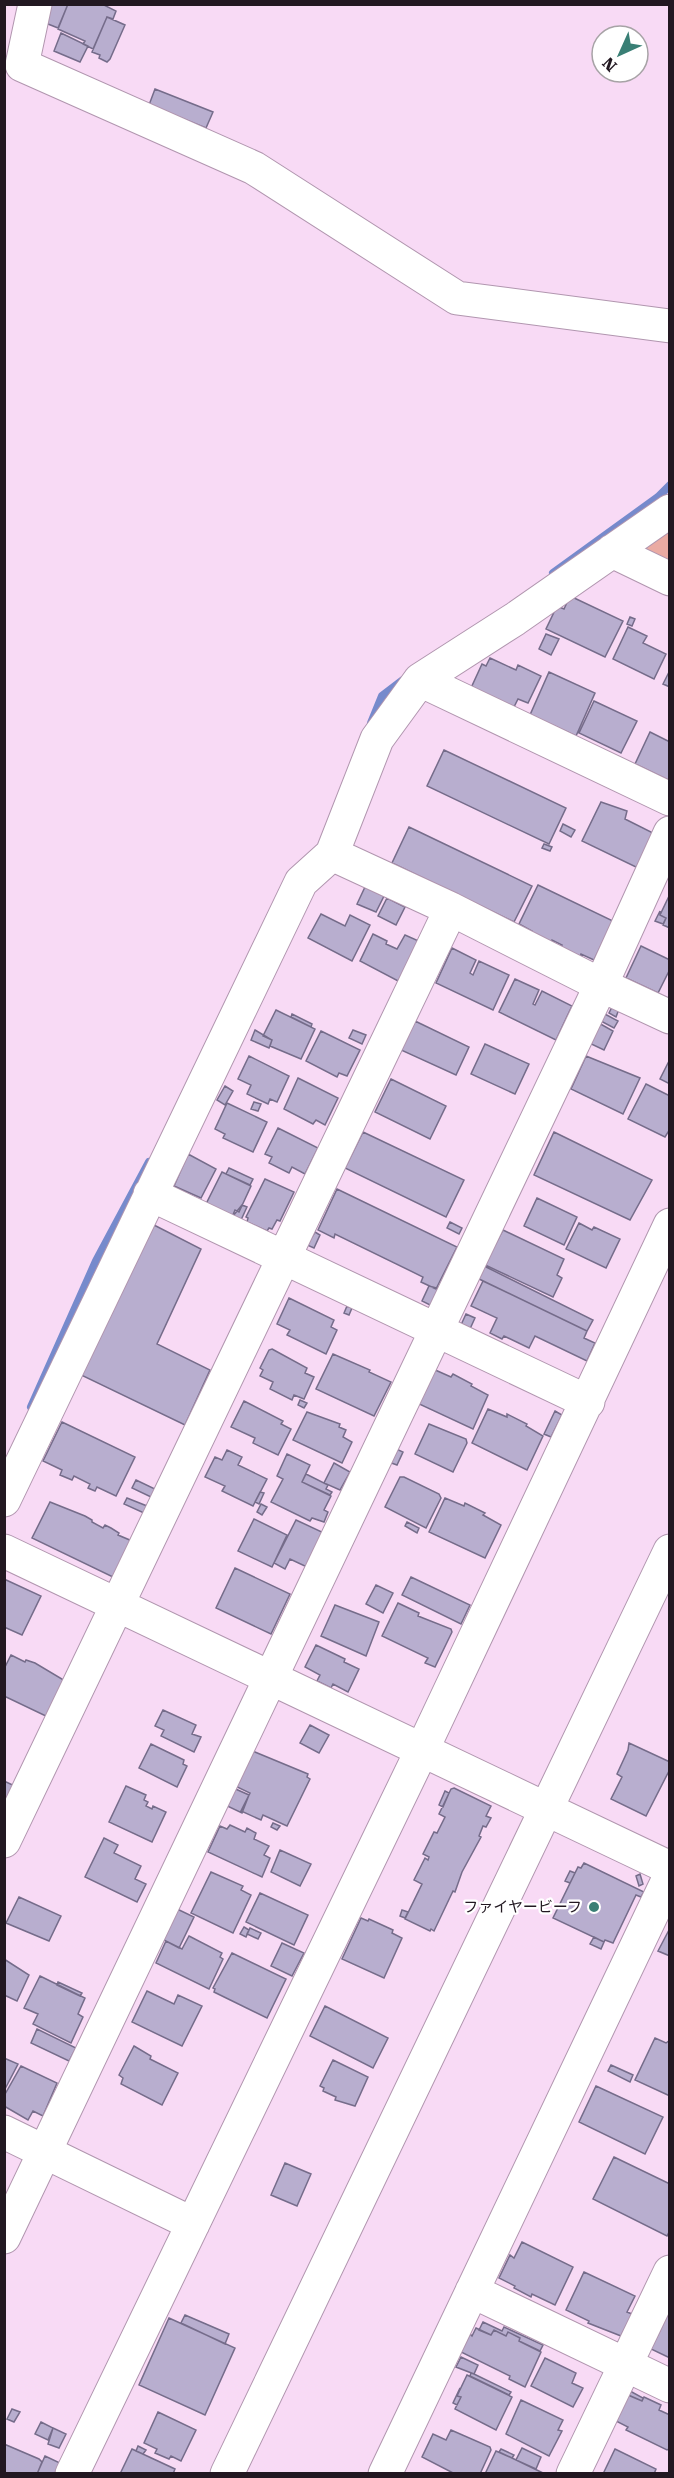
<svg xmlns="http://www.w3.org/2000/svg" width="674" height="2478" font-family="'Roboto Serif','Noto Sans JP',serif">
  <rect width="100%" height="100%" fill="#f8daf5"/>
  <!-- green -->
  <path fill="#eaaba3" d="M669,511V579L612,551Z"/>
  <g fill="none" stroke-linecap="round" stroke-linejoin="round">
    <!-- stream -->
    <path stroke="#768acc" stroke-width="8" d="M553,573L658,497L670,485
      M371,723L382,696L403,680
      M31,1407L96,1261L149,1162"/>
  </g>
  <!-- building -->
  <path fill="#b8aecf" stroke="#756c8a" stroke-width="1.5" d="M51,4H68L58,28L43,22Z
    M68,4H102L116,11L113,19L107,17L93,49L83,44L85,41L58,29Z
    M107,17L125,25L110,59L107,62L99,58L100,55L92,52Z
    M61,33L88,46L80,62L54,51Z
    M155,89L213,112L206,128L149,105Z
    M570,596L623,621L605,657L546,629L557,606L564,609Z
    M630,617L635,619L632,626L627,624Z
    M628,627L647,636L643,643L666,654L654,679L613,659Z
    M546,634L559,639L551,655L539,649Z
    M490,658L516,670L518,665L541,676L528,703L518,699L513,709L471,688L482,664L486,666Z
    M670,670V687L663,684Z
    M549,672L595,693L576,736L530,715Z
    M594,701L637,721L621,753L579,733Z
    M650,732L670,742V781L635,764Z
    M444,750L566,808L549,844L427,786Z
    M601,802L627,811L625,819L655,834L638,868L582,841Z
    M563,824L575,830L571,837L560,831Z
    M409,827L532,886L514,922L392,863Z
    M544,844L552,847L550,851L542,848Z
    M538,885L613,921L594,960L581,954L580,957L560,948L562,945L552,940L551,943L531,934L532,931L519,924Z
    M365,887L384,896L376,912L357,904Z
    M670,894V928L663,925L666,918L660,915Z
    M387,898L405,907L396,925L378,916Z
    M660,911V915L666,918L663,924L655,921Z
    M321,914L345,926L350,915L370,925L352,961L308,938Z
    M373,934L387,941L386,944L397,949L405,935L421,942L400,982L360,961Z
    M641,946L670,960V969L658,993L626,978Z
    M452,948L476,960L470,973L473,975L479,961L509,975L493,1010L436,983Z
    M515,979L539,990L533,1004L535,1005L542,991L572,1006L556,1040L499,1012Z
    M613,1005L619,1009L616,1017L609,1013Z
    M276,1010L315,1029L301,1059L270,1046L272,1040L263,1036Z
    M601,1012L618,1021L614,1028L597,1019Z
    M292,1014L312,1024L311,1027L291,1017Z
    M415,1021L469,1047L456,1075L401,1050Z
    M597,1022L613,1031L604,1050L587,1042Z
    M255,1030L272,1040L269,1048L251,1040Z
    M353,1030L366,1035L362,1044L349,1038Z
    M321,1031L360,1050L347,1076L339,1073L337,1077L306,1061Z
    M485,1044L529,1064L515,1094L471,1074Z
    M249,1056L289,1076L277,1102L270,1099L268,1104L247,1094L251,1085L238,1079Z
    M586,1056L640,1078L623,1114L571,1089Z
    M670,1059V1084L660,1079Z
    M298,1078L338,1098L325,1125L316,1120L313,1124L284,1109Z
    M391,1079L446,1106L430,1139L375,1112Z
    M646,1084L670,1096V1129L665,1137L628,1119Z
    M225,1086L233,1091L225,1105L217,1100Z
    M254,1102L261,1104L258,1111L251,1109Z
    M227,1103L267,1122L253,1152L223,1138L225,1134L215,1129Z
    M278,1128L318,1148L305,1174L292,1167L289,1173L269,1163L272,1157L265,1154Z
    M363,1132L464,1180L446,1217L345,1168Z
    M554,1132L652,1180L630,1220L534,1175Z
    M188,1154L216,1169L201,1198L174,1186Z
    M229,1168L253,1179L250,1185L226,1174Z
    M222,1172L251,1186L239,1212L235,1210L232,1217L206,1204Z
    M265,1179L294,1192L280,1221L277,1220L272,1229L269,1228L267,1231L247,1222L248,1218L246,1217Z
    M337,1189L457,1247L436,1289L421,1282L423,1277L335,1234L334,1238L318,1230Z
    M537,1198L577,1217L564,1245L524,1226Z
    M242,1205L247,1207L241,1220L233,1216Z
    M450,1222L462,1228L459,1234L447,1228Z
    M579,1223L592,1230L594,1227L620,1239L606,1268L566,1249Z
    M152,1224L201,1249L157,1344L210,1370L185,1425L79,1374Z
    M503,1230L564,1259L557,1275L562,1278L553,1297L481,1263L490,1243L495,1245Z
    M315,1232L320,1235L314,1248L307,1245Z
    M480,1264L593,1320L587,1331L475,1277Z
    M483,1281L587,1331L584,1338L595,1343L587,1361L535,1336L529,1348L504,1336L502,1339L490,1333L497,1318L471,1306Z
    M429,1286L440,1289L432,1306L422,1301Z
    M289,1298L334,1320L331,1327L337,1330L326,1354L287,1335L290,1330L277,1324Z
    M347,1306L352,1308L349,1315L344,1313Z
    M466,1314L475,1318L469,1331L460,1327Z
    M272,1349L307,1368L305,1373L314,1377L304,1399L294,1395L292,1400L270,1389L273,1382L260,1376L263,1370L260,1368L269,1350Z
    M333,1354L370,1370L369,1372L391,1382L374,1416L316,1389Z
    M433,1369L451,1377L453,1374L472,1384L471,1386L488,1395L473,1429L417,1403Z
    M300,1400L307,1403L304,1408L298,1405Z
    M244,1401L283,1421L281,1424L291,1429L278,1455L253,1443L255,1438L231,1427Z
    M488,1409L507,1417V1414L527,1424L526,1426L543,1436L527,1470L472,1443Z
    M555,1411L562,1415L551,1437L544,1434Z
    M307,1412L340,1424L339,1427L346,1430L343,1437L352,1442L342,1463L293,1440Z
    M62,1422L135,1457L116,1496L97,1487L95,1491L88,1488L90,1484L74,1476L72,1480L60,1475L62,1470L43,1461Z
    M429,1424L466,1439L467,1443L453,1472L415,1454Z
    M392,1447L403,1452L397,1465L386,1461Z
    M227,1450L242,1457L238,1465L267,1479L253,1506L222,1491L225,1486L205,1477L215,1457L222,1460Z
    M287,1454L310,1465L302,1482L331,1496L324,1510L328,1512L324,1522L312,1518L310,1521L271,1502L283,1479L277,1476Z
    M334,1463L350,1472L340,1490L324,1483Z
    M306,1474L328,1485L326,1489L332,1492L330,1495L302,1482Z
    M400,1477H404L439,1494L441,1498L426,1528L385,1507Z
    M136,1480L155,1489L151,1497L132,1488Z
    M260,1492L264,1493L259,1504L255,1502Z
    M127,1498L147,1506L144,1513L124,1504Z
    M445,1498L464,1506L465,1503L485,1513L483,1515L501,1525L485,1558L429,1532Z
    M50,1502L85,1516L92,1520V1522L103,1528L105,1525L111,1528L119,1533L118,1535L132,1541L115,1578L32,1538Z
    M261,1504L267,1507L262,1515L257,1512Z
    M254,1519L287,1535L272,1567L238,1551Z
    M296,1520L324,1533L307,1567L290,1559L285,1569L274,1563Z
    M407,1522L419,1528L417,1533L405,1526Z
    M235,1568L290,1594L271,1634L216,1608Z
    M411,1577L470,1605L461,1624L402,1595Z
    M4,1579L41,1596L22,1635L4,1627Z
    M376,1585L393,1593L383,1613L366,1604Z
    M398,1603L419,1613L418,1616L451,1629L452,1632L435,1667L425,1663L428,1658L382,1636Z
    M335,1605L379,1622L366,1656L321,1636Z
    M316,1645L345,1659L344,1662L359,1669L348,1692L333,1684L331,1688L317,1681L320,1675L305,1667Z
    M11,1655L25,1662L26,1660L35,1663L67,1682L50,1718L4,1696V1669Z
    M163,1710L196,1725L192,1734L201,1737L194,1752L161,1736L164,1730L155,1726Z
    M310,1725L329,1735L319,1753L300,1743Z
    M629,1743L670,1762V1769L646,1816L611,1799L622,1777L617,1774L628,1750Z
    M151,1744L184,1760L183,1764L187,1766L177,1787L139,1768Z
    M250,1750L308,1774L307,1777L310,1779L287,1826L263,1815L261,1820L241,1811L250,1793L233,1785Z
    M4,1781L17,1787L4,1813Z
    M126,1786L146,1795L144,1800L148,1802L146,1806L152,1809L153,1806L166,1812L152,1842L109,1822Z
    M231,1787L249,1795L242,1813L223,1804Z
    M454,1788L491,1806L486,1816L491,1818L486,1827L483,1826L479,1836L481,1837L462,1872L455,1892L453,1891L434,1931L431,1929L430,1931L405,1919L422,1884L414,1880L425,1858L428,1860L429,1857L423,1854L434,1832L437,1833L445,1817L439,1814L451,1789Z
    M445,1791L449,1793L443,1807L439,1805Z
    M273,1823L280,1826L277,1830L271,1827Z
    M230,1825L245,1832L247,1828L256,1833L254,1839L269,1846L264,1855L270,1858L262,1877L208,1852L220,1826L227,1829Z
    M104,1838L118,1845L114,1853L141,1866L135,1879L146,1884L137,1902L85,1877Z
    M280,1850L311,1864L300,1886L271,1872Z
    M584,1863L644,1892L641,1897L636,1895L613,1943L605,1940L604,1942L553,1918L578,1867L581,1868Z
    M570,1871L575,1873L570,1883L565,1881Z
    M211,1872L243,1886L241,1890L251,1895L233,1933L191,1913Z
    M640,1874L643,1884L639,1886L636,1876Z
    M260,1893L308,1915L294,1945L246,1922Z
    M19,1897L61,1916L49,1941L6,1923Z
    M175,1908L194,1917L179,1948L160,1938Z
    M402,1910L408,1912L405,1918L400,1916Z
    M361,1918L368,1921L369,1919L393,1930L392,1933L402,1938L384,1978L342,1959Z
    M244,1927L249,1930L246,1937L240,1934Z
    M250,1928L261,1933L258,1939L247,1934Z
    M670,1928V1956L658,1951Z
    M189,1936L222,1953L220,1957L223,1959L209,1989L156,1963L166,1941L182,1949Z
    M594,1937L604,1942L601,1949L590,1944Z
    M282,1943L304,1953L292,1976L271,1966Z
    M232,1953L286,1979L267,2018L214,1992L215,1989L213,1988Z
    M4,1959L29,1975L17,2001L4,1995Z
    M40,1976L85,1998L78,2014L83,2017L71,2043L33,2024L38,2014L24,2008Z
    M58,1982L82,1993L80,1996L57,1985Z
    M147,1991L174,2004L178,1995L202,2006L182,2046L132,2022Z
    M325,2006L388,2038L373,2068L310,2036Z
    M37,2029L76,2048L69,2061L31,2043Z
    M655,2038L666,2043L670,2040V2096L635,2080Z
    M134,2046L151,2056L150,2059L178,2073L162,2105L121,2084L123,2078L119,2075Z
    M4,2058L18,2064L4,2091Z
    M333,2060L368,2077L355,2106L335,2100L336,2097L323,2091L324,2088L320,2086Z
    M611,2065L633,2075L630,2082L608,2071Z
    M21,2066L57,2083L43,2116L33,2111L28,2120L4,2106V2096Z
    M596,2086L663,2117L645,2154L579,2122Z
    M614,2157L670,2184V2230L667,2236L593,2199Z
    M285,2163L311,2174L297,2206L271,2195Z
    M522,2242L573,2267L555,2305L532,2294L531,2297L514,2288L515,2286L499,2278L510,2255L514,2258Z
    M584,2272L635,2296L627,2312L632,2314L621,2336L588,2323L589,2321L566,2310Z
    M185,2315L229,2334L225,2344L181,2323Z
    M667,2316L670,2317V2358L651,2349Z
    M169,2318L235,2348L205,2415L139,2385Z
    M483,2322L502,2331L504,2327L543,2345L540,2351L519,2341L520,2338L508,2332L506,2336L494,2330L491,2335L479,2330Z
    M476,2328L491,2335L494,2330L506,2336L508,2332L520,2338L519,2341L541,2352L525,2387L509,2379L510,2376L461,2352L470,2334L472,2336Z
    M461,2357L478,2365L474,2374L456,2367Z
    M545,2358L576,2373L572,2383L583,2388L573,2407L531,2386Z
    M471,2373L474,2374L511,2392L509,2395L470,2376Z
    M467,2375L512,2397L496,2430L455,2409L461,2397L457,2396Z
    M460,2388L457,2396L461,2397L457,2405L453,2403Z
    M630,2391L643,2398L642,2401L628,2395Z
    M626,2394L642,2401L644,2397L661,2405L659,2410L670,2415V2448L667,2450L626,2430L628,2427L614,2420Z
    M521,2400L563,2420L558,2430L562,2431L549,2456L506,2434Z
    M12,2409L20,2412L14,2422L7,2419Z
    M158,2412L196,2430L181,2461L171,2456L169,2459L155,2453L157,2449L144,2443Z
    M41,2422L53,2428L48,2440L35,2434Z
    M53,2428L66,2434L59,2448L48,2444Z
    M451,2430L490,2447L491,2450L480,2474H455L422,2457L433,2434L446,2440Z
    M4,2444L39,2459L42,2462L37,2474H4Z
    M138,2446L146,2450L143,2454L136,2451Z
    M522,2448L541,2457L536,2469L516,2460Z
    M132,2449L175,2469L173,2474H120Z
    M501,2449L514,2455L512,2458L499,2452Z
    M615,2449L656,2469L654,2474H603Z
    M496,2451L512,2458L543,2473L485,2474Z
    M45,2456L60,2463L55,2474H37Z"/>
  <g fill="none" stroke-linecap="round" stroke-linejoin="round">
    <defs>
      <path id="minor" d="M35,4L22,65L254,168L457,298L670,326
        M612,551L670,579
        M420,680L670,799
        M332,854L451,909L601,985L670,1017
        M150,1194L588,1402
        M4,1500L301,882L332,854L377,739L420,680L515,619L670,511
        M4,1551L670,1868
        M4,1841L451,909
        M4,2132L193,2224
        M4,2237L601,985L670,833
        M472,2291L670,2386
        M72,2474L422,1750L670,1225
        M227,2474L670,1551
        M385,2474L670,1876
        M573,2474L670,2272"/>
    </defs>
    <!-- minor casing -->
    <use href="#minor" stroke="#b196af" stroke-width="35"/>
    <!-- minor -->
    <use href="#minor" stroke="#fff" stroke-width="33"/>
  </g>
  <!-- markers -->
  <circle fill="#397f75" stroke="#fff" stroke-width="2" cx="594" cy="1907" r="6"/>
  <g text-anchor="middle" dominant-baseline="central" stroke-width="4.5" stroke-linejoin="round" paint-order="stroke">
    <!-- poi labels -->
    <g font-size="15" fill="#221821" stroke="#fff" text-anchor="end">
      <text x="582" y="1907">ファイヤービーフ</text>
    </g>
  </g>
  <!-- border -->
  <rect width="674" height="2478" fill="none" stroke="#221821" stroke-width="12"/>
  <!-- north arrow -->
  <g transform="translate(620 54) rotate(225)"><circle r="28" fill="#ffffff" stroke="#a7a3a6" stroke-width="1.5"/>
  <path d="M0-4.5L10 22L0 15L-10 22Z" fill="#397f75"/>
  <text y="-9" font-size="16" font-weight="bold" text-anchor="middle" fill="#221821">N</text>
  </g>
</svg>
